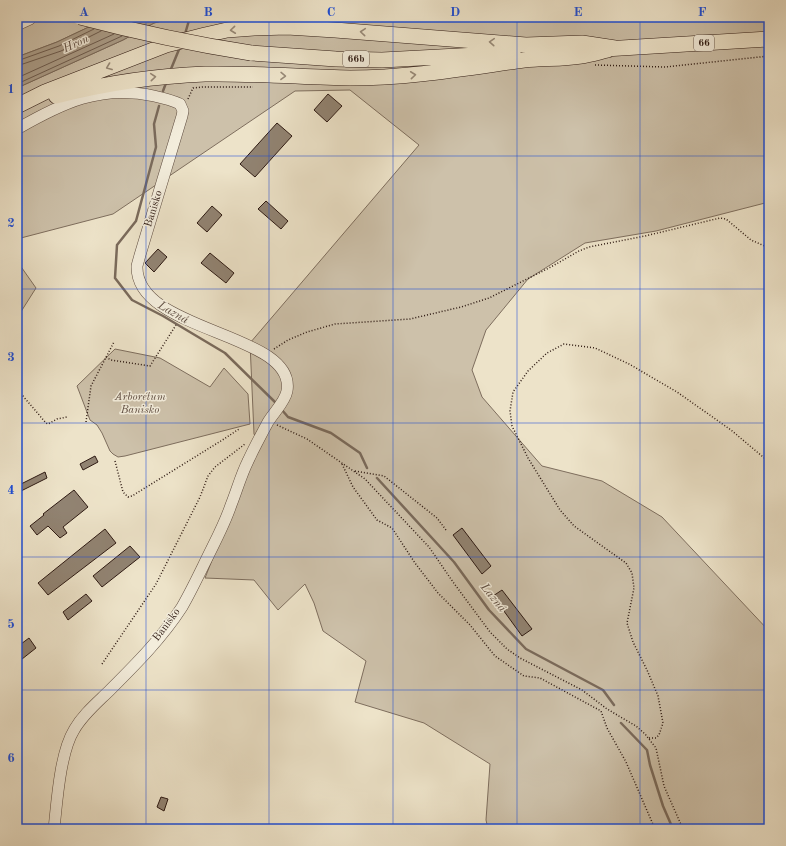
<svg xmlns="http://www.w3.org/2000/svg" width="786" height="846" font-family="'Old Standard TT',serif">
  <rect width="100%" height="100%" fill="#ede3c9"/>
  <filter id="stains"><feTurbulence type="fractalNoise" baseFrequency=".005" numOctaves="4"/><feColorMatrix values="0 0 0 0 .2 0 0 0 0 .09 0 0 0 0 .02 0 0 0 .5 -.17"/></filter>
  <radialGradient id="worn" r=".72"><stop offset=".6" stop-color="#630" stop-opacity="0"/><stop offset="1" stop-color="#630" stop-opacity=".3"/></radialGradient>
  <!-- green -->
  <path fill="#cdc1aa" stroke="#7e6e5e" d="M17,17H110L57,42L17,57Z
    M177,17H769V202L656,231L585,243L528,279L486,330L472,370L482,397L542,466L602,481L662,517L769,631V829H488L486,820L490,764L424,723L355,702L366,661L323,631L314,603L305,584L278,610L254,580L205,578L258,443L257,439L254,434L250,343L419,145L350,90L295,91L113,214L17,239V88L123,40L154,23Z
    M17,261L36,288L17,318Z
    M115,349L160,358L210,387L224,368L248,394L250,424L125,456L118,457L113,454L110,451L102,433L97,425L90,420L77,386Z"/>
  <!-- water -->
  <path fill="#ac9f8b" stroke="#7a6a5b" d="M110,17H177L154,23L123,40L17,88V57L57,42Z"/>
  <g fill="none" stroke-linecap="round" stroke-linejoin="round">
    <!-- shore -->
    <path stroke="#6d5c4f" stroke-width="1" d="M17,61L59,46L94,29
      M17,66L61,51L101,31
      M17,78L114,34
      M17,84L122,36"/>
    <!-- stream -->
    <path stroke="#7a6a5b" stroke-width="2.5" d="M185,34L190,17
      M171,69L180,47
      M163,91L166,83
      M159,106L154,124L156,147L136,221L117,245L115,278L132,300L163,316L225,353L277,404
      M282,410L288,417L331,433L360,453L367,468
      M377,478L454,562L489,610L526,649L603,690L614,705
      M621,723L647,750L650,765L663,806L673,829"/>
  </g>
  <!-- building -->
  <path fill="#918372" stroke="#2e1a13" d="M328,94L342,106L327,122L314,110Z
    M277,123L292,136L255,177L240,164Z
    M266,201L288,221L281,229L258,209Z
    M212,206L222,215L207,232L197,223Z
    M158,249L167,257L154,272L145,263Z
    M210,253L234,273L226,283L201,263Z
    M95,456L98,462L83,470L80,464Z
    M45,472L47,478L17,493V486Z
    M74,490L88,507L63,527L67,533L60,538L48,526L37,535L30,526L44,515L43,514Z
    M462,528L491,566L482,574L453,535Z
    M105,529L116,543L48,595L38,583Z
    M130,546L140,557L102,587L93,576Z
    M502,590L532,629L522,636L493,596Z
    M86,594L92,601L68,620L63,612Z
    M29,638L36,648L17,663V647Z
    M161,797L168,799L164,811L157,807Z"/>
  <g fill="none" stroke-linecap="round" stroke-linejoin="round">
    <defs>
      <path id="minor" d="M17,25L30,19
        M17,129C62,103 101,84 154,96C163,98 172,100 180,104L183,111L182,116L140,255C139,259 138,262 137,266C135,333 297,332 287,391C285,402 274,412 268,422C261,435 254,448 248,461C241,475 237,490 231,505C226,520 219,534 212,548C202,568 193,588 182,607C162,638 136,664 111,689C98,702 83,714 74,730C60,753 57,801 54,829"/>
      <path id="major" d="M605,49L769,39
        M251,53L336,59L382,60L513,53
        M56,96C107,83 152,76 205,74C253,73 302,77 350,78C409,78 466,68 524,60C543,58 563,59 581,56C590,55 599,52 608,50
        M19,105L45,92L166,45L205,35L227,30L254,28L287,27L335,30L526,45L582,43L615,48"/>
    </defs>
    <!-- minor casing -->
    <use href="#minor" stroke="#5e4c40" stroke-width="12"/>
    <!-- major casing -->
    <use href="#major" stroke="#2e1a13" stroke-width="16"/>
    <!-- path -->
    <path stroke="#2e1a13" stroke-width="1.5" stroke-dasharray="1 2" stroke-linecap="butt" d="M595,65L665,67L769,56
      M188,99L193,88L203,87H253
      M274,349L288,340L307,332L335,324L410,319L461,307L489,298L549,268L579,251L589,247L645,236L720,218L726,219L751,240L769,248
      M106,357L111,360L150,366L176,325
      M17,389L46,423L48,424L57,419L67,417
      M86,422L91,386L114,342
      M277,425L307,439L365,479L429,547L453,582L490,632L507,649L520,658L582,690L607,709L636,726L645,734L656,748L664,786L683,829
      M115,461L123,492L128,497L132,496L224,439L239,429
      M342,464L353,487L377,520L392,528L415,563L438,593L470,625L495,656L524,676L540,678L601,711L607,728L626,762L655,829
      M355,471L384,476L437,518L446,530
      M102,664L156,584L200,497L208,476L215,467L245,444
      M649,738H656L659,735L663,723L658,696L647,670L633,642L627,623L634,588L632,573L626,563L574,526L560,510L528,458L512,426L510,411L513,392L528,371L547,353L564,344L595,348L629,364L677,392L731,430L769,462"/>
    <!-- minor -->
    <use href="#minor" stroke="#f3eddc" stroke-width="11"/>
    <!-- major -->
    <use href="#major" stroke="#ede3c9" stroke-width="15"/>
    <defs>
      <path id="major-bridge" d="M80,17C137,32 193,44 251,53"/>
    </defs>
    <!-- major-bridge casing -->
    <use href="#major-bridge" stroke="#2e1a13" stroke-width="16" stroke-linecap="butt"/>
    <!-- major-bridge -->
    <use href="#major-bridge" stroke="#ede3c9" stroke-width="15"/>
  </g>
  <!-- one-way arrows -->
  <defs><path id="oneway-chevron" d="M-2-3.5L2.5 0L-2 3.5" fill="none" stroke-width="1.6" stroke-linecap="round" stroke-linejoin="round"/></defs>
  <g stroke="#978977">
    <use href="#oneway-chevron" transform="translate(233 30) rotate(174)"/>
    <use href="#oneway-chevron" transform="translate(363 32) rotate(-175)"/>
    <use href="#oneway-chevron" transform="translate(492 42) rotate(-176)"/>
    <use href="#oneway-chevron" transform="translate(109 67) rotate(159)"/>
    <use href="#oneway-chevron" transform="translate(413 75) rotate(-6)"/>
    <use href="#oneway-chevron" transform="translate(283 76) rotate(1)"/>
    <use href="#oneway-chevron" transform="translate(153 77) rotate(-5)"/>
  </g>
  <!-- grid -->
  <path fill="none" stroke="#1d4ed8" stroke-width="1" stroke-opacity="0.55" d="M146,17V829M269,17V829M393,17V829M517,17V829M640,17V829M17,156H769M17,289H769M17,423H769M17,557H769M17,690H769"/>
  <g text-anchor="middle" dominant-baseline="central" stroke-width="3" stroke-linejoin="round" paint-order="stroke">
    <!-- shield labels -->
    <g fill="#f3eddc" stroke="#69594f" stroke-width="1">
      <rect x="694" y="35" width="20" height="16" rx="3"/>
      <rect x="343" y="51" width="26" height="16" rx="3"/>
    </g>
    <g font-size="10" font-weight="bold" fill="#2e1a13">
      <text x="704" y="43">66</text>
      <text x="356" y="59">66b</text>
    </g>
    <!-- street labels -->
    <g font-size="11" fill="#2e1a13" stroke="#f3eddc">
      <text transform="translate(154 209) rotate(-73)">Banisko</text>
      <text transform="translate(167 625) rotate(-53)">Banisko</text>
    </g>
    <!-- park labels -->
    <g font-size="11" font-style="italic" fill="#5e4c40" stroke="#f3eddc">
      <text x="140" y="397">Arborétum<tspan x="140" dy="13">Banisko</tspan></text>
    </g>
    <!-- water labels -->
    <g font-size="12" font-style="italic" fill="#604f43" stroke="#f3eddc">
      <text transform="translate(76 44) rotate(-25)">Hron</text>
      <text transform="translate(173 313) rotate(30)">Lazná</text>
      <text transform="translate(493 598) rotate(51)">Lazná</text>
    </g>
  </g>
  <!-- margin -->
  <rect width="786" height="846" fill="none" stroke="#ede3c9" stroke-width="44"/>
  <rect x="22" y="22" width="742" height="802" fill="none" stroke="#1d4ed8" stroke-width="1.5"/>
  <g font-size="13" text-anchor="middle" font-weight="bold" fill="#1d4ed8">
    <text x="84" y="16">A</text>
    <text x="208" y="16">B</text>
    <text x="331" y="16">C</text>
    <text x="455" y="16">D</text>
    <text x="578" y="16">E</text>
    <text x="702" y="16">F</text>
    <text x="11" y="93">1</text>
    <text x="11" y="227">2</text>
    <text x="11" y="361">3</text>
    <text x="11" y="494">4</text>
    <text x="11" y="628">5</text>
    <text x="11" y="762">6</text>
  </g>
  <rect width="100%" height="100%" filter="url(#stains)"/>
  <rect width="100%" height="100%" fill="url(#worn)"/>
</svg>
